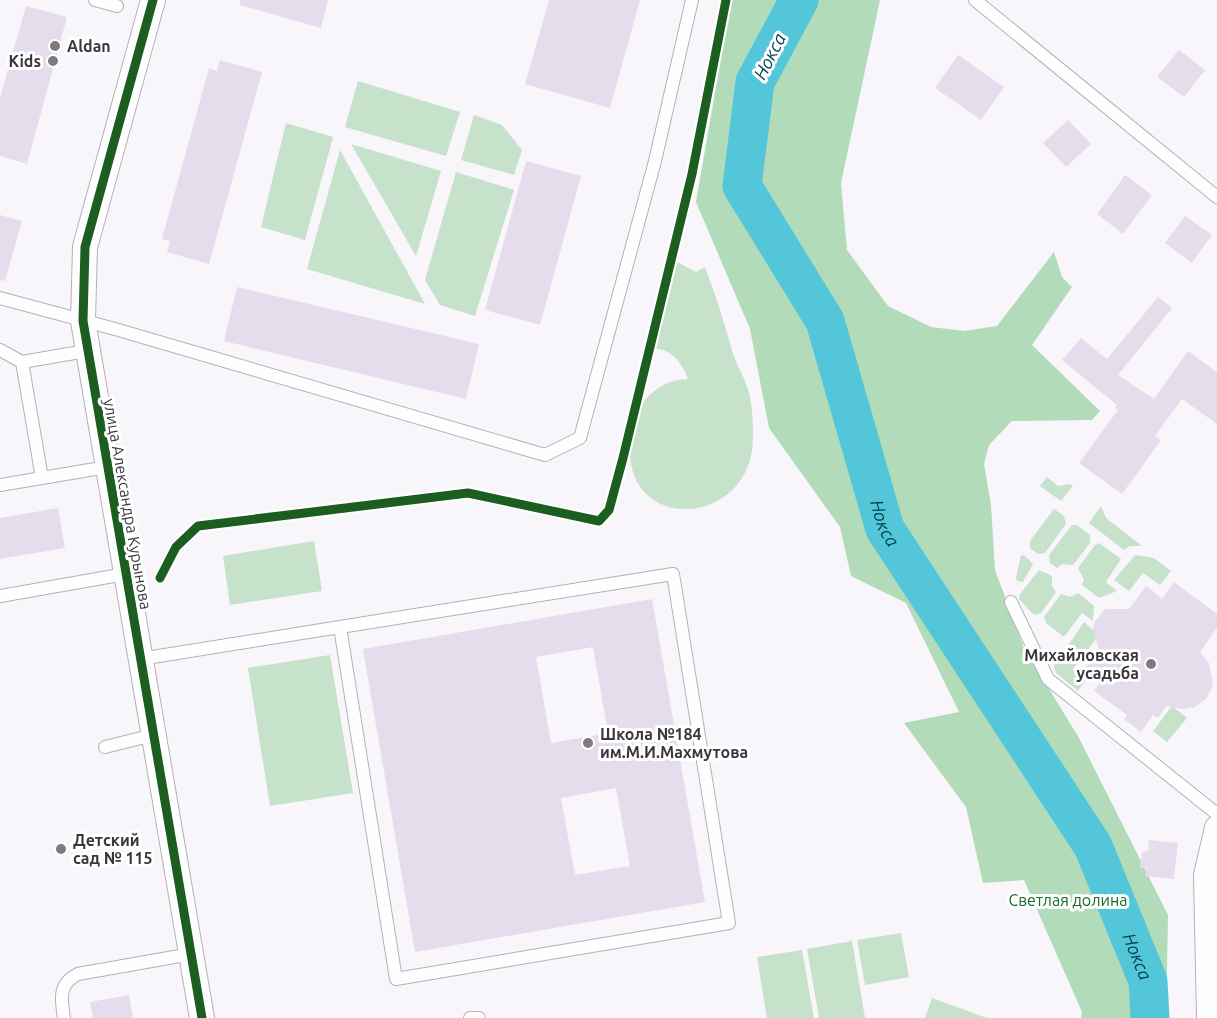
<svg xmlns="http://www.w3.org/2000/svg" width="1217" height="1018" font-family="Ubuntu,sans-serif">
  <rect width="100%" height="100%" fill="#f8f5fb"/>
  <!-- green -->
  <path fill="#c6e2ca" d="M358,81L460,112L446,156L345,127Z
    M474,115L502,125L522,150L514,175L461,160Z
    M286,123L333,137L305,240L261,227Z
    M351,144L441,171L416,256Z
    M340,150L425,304L307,269Z
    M456,172L514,190L475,316L440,305L425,280Z
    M675,261L696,272L705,267C716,296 725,325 733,354C738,368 747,382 750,397C753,412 754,435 752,451C738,537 600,529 636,417C643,395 665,379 688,379C681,361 672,350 653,348Z
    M1047,477L1058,486L1070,484L1073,486L1061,501L1040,486Z
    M1101,506L1106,518L1142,546H1130L1124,550L1089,523Z
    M1054,509L1064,516L1066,524L1045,553L1038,554L1030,548V541Z
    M1072,525H1077L1090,535V543L1073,565L1062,564L1057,568L1050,563L1049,555Z
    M314,541L322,591L230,605L223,556Z
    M1099,543L1121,559L1106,582L1117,591L1099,598L1082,585L1084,580L1078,568L1095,545Z
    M1021,555L1025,556L1033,564L1023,582L1017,581L1016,578Z
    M1135,555L1154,558L1171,571L1160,585L1143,573L1129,591L1114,580Z
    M1039,570L1052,576V586L1056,592L1041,613L1034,615L1019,599L1020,594Z
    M1078,593L1094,606L1093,621L1082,613L1064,637L1046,623L1044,617L1061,594L1070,597Z
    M1084,622L1099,635L1073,669L1086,680L1078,691L1056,673L1054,666Z
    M330,655L353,793L270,806L248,668Z
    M1172,706L1187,718L1167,742L1153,731Z
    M901,933L909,977L865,985L857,940Z
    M852,941L865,1018H819L807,949Z
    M802,950L814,1018H767L757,957Z
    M932,998L987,1018H925Z"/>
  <!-- forest -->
  <path fill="#b2dbb9" d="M731,0H880L841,183L847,250L888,306L931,327L964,331L997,326L1054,252L1062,277L1072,287L1032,345L1100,411L1092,420L1012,421L989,445L984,464L991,505L995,570L1024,648L1079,738L1168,915L1166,1018H1081L1082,1012L1024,880L983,883L966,807L904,723L959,712L906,603L851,576L840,527L769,428L750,329L696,202Z"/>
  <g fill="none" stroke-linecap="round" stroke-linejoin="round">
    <!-- river -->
    <path stroke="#54c6da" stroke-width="39" id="s1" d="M799,0L755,82L742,186L825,321L885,529L1093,846L1148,981L1150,1018"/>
  </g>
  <!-- building -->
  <path fill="#e6ddec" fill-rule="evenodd" d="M240,0H328L321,28L240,5Z
    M549,0H640L610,108L525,84Z
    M26,6L67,17L27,164L0,156V98Z
    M1179,50L1205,70L1184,97L1157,77Z
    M958,55L1004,87L981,120L935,88Z
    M220,60L262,72L209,264L167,252L170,241L162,239L209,68L217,71Z
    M1068,120L1091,144L1066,167L1043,143Z
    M526,161L581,176L540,325L485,310Z
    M1125,175L1152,195L1123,234L1097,214Z
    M0,215L22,221L5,281L0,280Z
    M1185,216L1212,235L1192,263L1165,243Z
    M237,287L479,344L466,399L224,341Z
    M1158,297L1172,308L1118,375L1154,399L1188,351L1217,372V424L1182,399L1155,436L1161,440L1122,494L1079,463L1118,410L1115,407L1117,405L1062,360L1081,338L1107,359Z
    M58,508L65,548L0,559V518Z
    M1174,582L1217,614V628L1200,652L1209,663L1213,685L1206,699L1195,707L1182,709L1166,706L1158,718L1153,715L1141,732L1124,719L1127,715L1094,691L1102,680L1085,668L1099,649L1093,631L1094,623L1105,609H1129L1146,586L1162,599Z
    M652,599L705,902L415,952L363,649ZM593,647L608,733L551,743L536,657ZM616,788L630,866L575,875L561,798Z
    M1149,840L1178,843L1174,879L1145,876L1146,868H1140L1142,852L1148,851Z
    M129,995L133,1018H93L90,1002Z"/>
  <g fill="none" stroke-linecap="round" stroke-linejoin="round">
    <defs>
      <path id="service" d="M95,0L117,6
        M975,0L1217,197
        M0,298L115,329L545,455L580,438L655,161L692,0
        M0,350L22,362
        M42,478L22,362L86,351
        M0,485L107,467
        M673,574L729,923L396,979L340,627Z
        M0,596L125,574
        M1011,602L1048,679L1217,814
        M140,659L340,627
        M105,747L153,735
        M64,1018C61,999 58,984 78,974L191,954
        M470,1018H479"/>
      <path id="minor" d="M153,0L85,247L83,321L202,1018
        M1209,1018L1206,875L1217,828"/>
    </defs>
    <!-- service casing -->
    <use href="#service" stroke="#b4b1b7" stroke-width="14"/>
    <!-- minor casing -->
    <use href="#minor" stroke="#b4b1b7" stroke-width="26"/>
    <!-- service -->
    <use href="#service" stroke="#fefefe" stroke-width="12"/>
    <!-- minor -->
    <use href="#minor" stroke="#fefefe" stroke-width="24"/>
    <defs>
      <path id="cycleway" d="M153,0L85,247L83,321L202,1018
        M160,578L176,547L198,526L468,493L599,521L609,510L623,458L692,174L726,0"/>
    </defs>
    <!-- cycleway casing -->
    <use href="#cycleway" stroke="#fff" stroke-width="13"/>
    <!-- cycleway -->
    <use href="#cycleway" stroke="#1b5e20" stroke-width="9"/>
  </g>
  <!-- markers -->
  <g fill="#7d7a80" stroke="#fff" stroke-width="2">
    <circle cx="55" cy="46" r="6"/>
    <circle cx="53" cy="61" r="6"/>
    <circle cx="1151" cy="664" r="6"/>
    <circle cx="588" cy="743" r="6"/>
    <circle cx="61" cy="849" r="6"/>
  </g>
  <g text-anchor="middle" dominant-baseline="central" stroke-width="6" stroke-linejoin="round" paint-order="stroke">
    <!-- poi labels -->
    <g font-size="16" font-weight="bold" fill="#3b383d" stroke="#fff" text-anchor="start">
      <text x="67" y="46">Aldan</text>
      <text x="41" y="61" text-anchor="end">Kids</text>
      <text x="1139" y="655" text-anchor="end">Михайловская<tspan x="1139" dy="18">усадьба</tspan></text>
      <text x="600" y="734">Школа №184<tspan x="600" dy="18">им.М.И.Махмутова</tspan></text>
      <text x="73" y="840">Детский<tspan x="73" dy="18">сад № 115</tspan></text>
    </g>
    <!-- street labels -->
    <g font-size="16" fill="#3b383d" stroke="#fff">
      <text transform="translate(128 504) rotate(80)">улица Александра Курынова</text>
    </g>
    <!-- park labels -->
    <g font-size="16" fill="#19692c" stroke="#fff">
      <text x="1068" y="900">Светлая долина</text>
    </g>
    <!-- water labels -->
    <g font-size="18" font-style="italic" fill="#00414c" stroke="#fff">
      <text transform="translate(769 56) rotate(-63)">Нокса</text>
      <text stroke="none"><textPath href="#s1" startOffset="567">Нокса</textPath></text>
      <text stroke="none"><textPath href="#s1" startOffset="1071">Нокса</textPath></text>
    </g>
  </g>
</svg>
